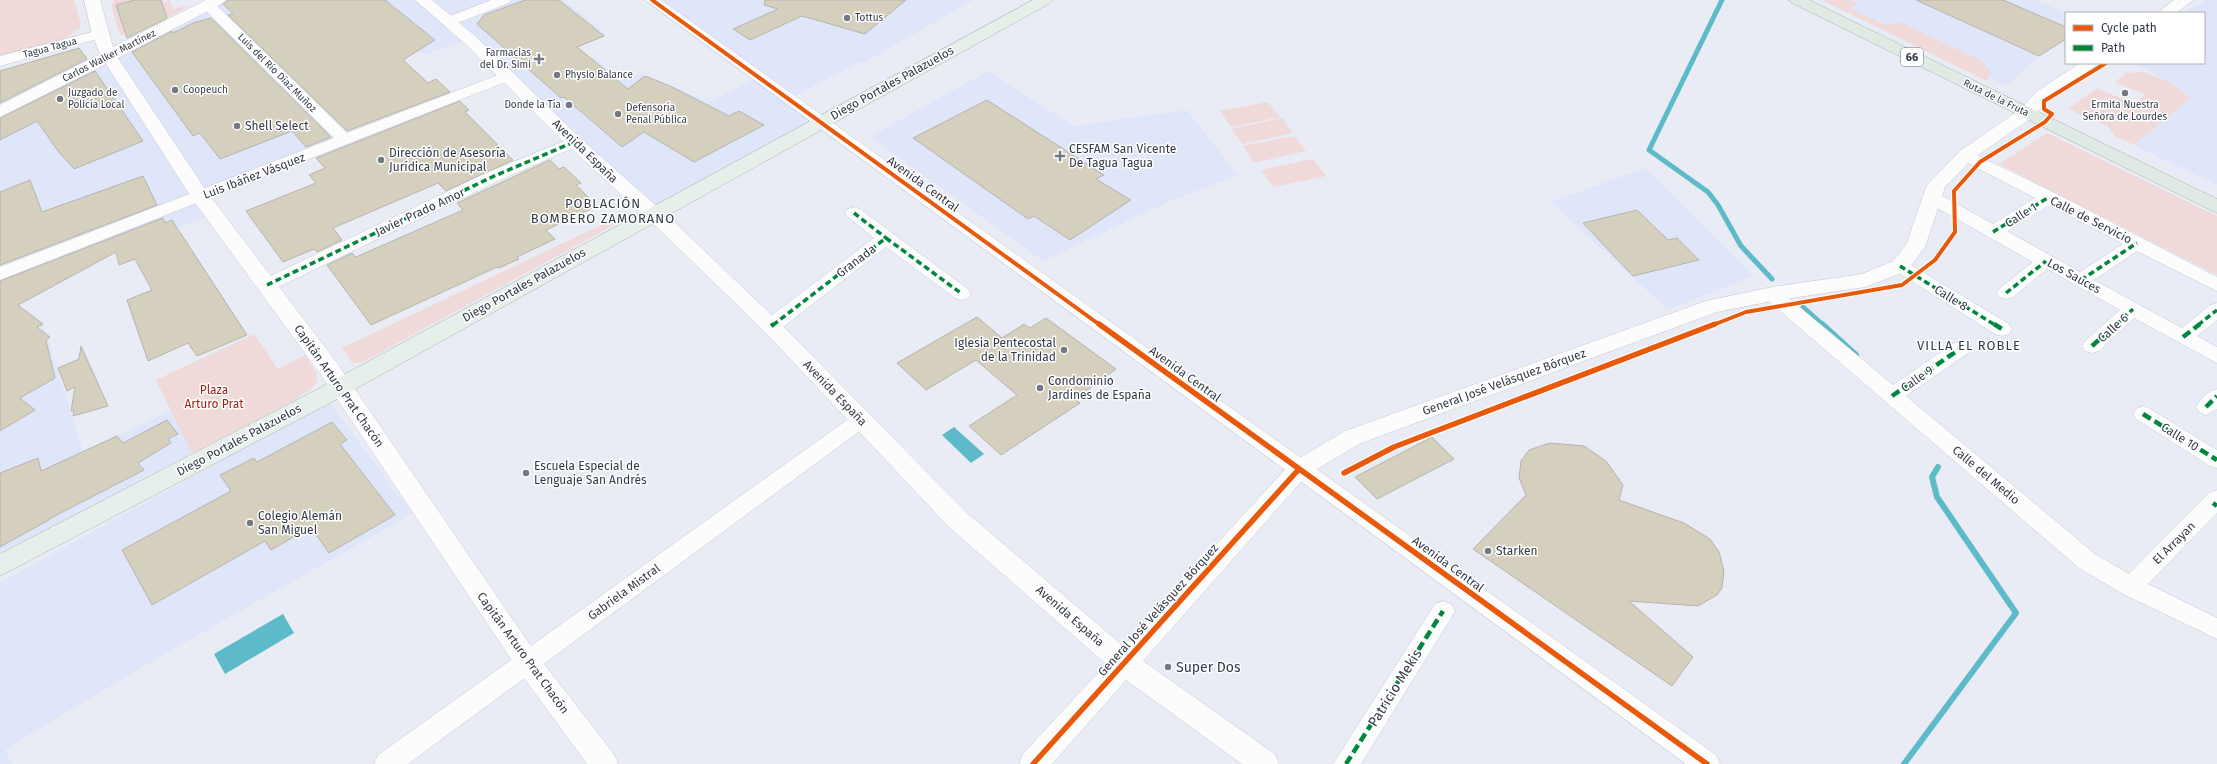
<svg xmlns="http://www.w3.org/2000/svg" width="2217" height="764" font-family="'Fira Sans',sans-serif">
  <rect width="100%" height="100%" fill="#e9ecf4"/>
  <!-- built -->
  <path fill="#e0e6f9" d="M226,0H564L607,35L556,56L570,68L595,58L617,77L642,74L709,102L758,77L821,122L653,214L469,39L426,54L363,34L340,37L266,66L345,140L201,196L215,214L117,252L18,305L43,324L83,451L171,411L192,454L0,558V118Z
    M659,0H973L867,61L858,63L793,97Z
    M1828,0H2036L2066,13V39L2039,56L2006,86Z
    M2206,0H2217V185L2134,145L2190,99L2179,87L2133,63H2204V13H2182Z
    M988,71L1074,126L1187,110L1238,175L1166,203L1043,261L870,137Z
    M1646,168L1753,276L1668,310L1551,202Z
    M329,401L412,514L166,653L5,749L12,764H0V583Z"/>
  <!-- green -->
  <path fill="#f0d9d9" d="M0,0H74L81,24L80,28L64,39L0,56Z
    M113,0H131L116,5L123,27L166,15L162,3L170,0L173,9L191,5C174,13 139,37 120,35L111,4L114,3Z
    M1822,0H1851L1859,4L1849,8L1886,25L1900,22L1982,61L1991,72L1987,81Z
    M2142,72C2162,78 2176,83 2190,99L2134,145L2115,136L2107,126L2068,109L2097,88L2133,104L2146,95L2115,82L2126,73Z
    M1268,102L1280,117L1231,127L1220,111Z
    M1282,118L1293,133L1243,144L1231,129Z
    M2047,133L2217,216V275L1999,164Z
    M1294,136L1306,151L1254,163L1243,146Z
    M1313,159L1326,176L1274,187L1261,170Z
    M620,216L623,220L363,362L352,363L342,348Z
    M254,334L278,369L305,355C322,381 323,381 296,399L192,454L156,380Z"/>
  <!-- water -->
  <path fill="#5cbac9" d="M954,427L984,454L971,463L942,435Z
    M283,614L294,633L225,674L214,654Z"/>
  <g fill="none" stroke-linecap="round" stroke-linejoin="round">
    <!-- stream-far1 -->
    <path stroke="#5cbac9" stroke-width="5" d="M1722,0L1649,150L1708,192L1718,205L1741,246L1772,279
      M1803,307L1823,325"/>
    <!-- stream -->
    <path stroke="#5cbac9" stroke-width="6" d="M1822,324L1856,355
      M1904,764L2016,613L1937,497L1932,477L1938,467"/>
  </g>
  <!-- building -->
  <path fill="#d5cfbd" stroke="#b6b4b1" d="M134,0H161L167,18L127,38L116,5Z
    M228,0H385L435,40L403,60L428,83L436,79L450,92L347,131L228,15L233,14L223,4Z
    M525,0H559L604,36L577,47L628,89L645,76L670,86L729,116L739,111L764,125L694,162L644,132L622,147L564,97L561,98L477,24L484,15Z
    M765,0H906L865,34L802,16L750,40L733,29L778,9L764,5Z
    M1916,0H2003L2066,27V39L2039,56Z
    M211,18L331,137L306,147L292,131L220,159L200,133L193,136L132,52L172,31L173,33L193,23Z
    M79,48L87,59L0,103V71Z
    M95,71L143,141L74,169L58,151L37,121L0,140V118Z
    M987,100L1104,175L1096,179L1131,200L1070,240L1034,216L1028,219L913,138Z
    M460,101L469,110L465,112L513,160L446,191L438,183L333,228L342,240L317,252L314,249L283,262L246,211L316,183L309,175L325,168L316,158Z
    M550,160L559,169L564,167L581,183L576,185L597,206L546,230L555,239L517,257L519,259L499,268L497,267L371,325L327,265L352,253L356,257L463,210L457,203Z
    M143,176L157,205L0,265V192L30,180L42,212Z
    M1637,210L1668,240L1677,238L1699,260L1633,276L1583,223Z
    M163,218L165,223L172,220L247,335L197,356L188,343L148,361L127,300L152,290L135,259L119,265L116,252L18,305L43,324L37,327L50,337L46,341L55,378L20,398L35,410L0,431V281Z
    M977,317L1002,338L1024,324L1030,328L1046,318L1116,369L1075,399L1080,403L1001,455L969,426L1017,395L976,360L926,390L897,363Z
    M81,346L108,406L73,416L74,410L71,411L75,387L67,391L58,368L79,359Z
    M167,420L178,434L168,439L171,443L138,463L144,470L49,519V520L0,547V473L38,458L41,471L117,436L123,443Z
    M332,422L347,440L340,444L395,515L329,553L311,527L271,550L265,541L152,605L122,550L231,491L220,475L254,458L257,462Z
    M1432,437L1454,459L1377,499L1355,477Z
    M1550,443L1584,446L1606,461L1623,485L1619,500L1684,523L1710,539L1719,552L1724,571L1722,588L1717,595L1698,606L1629,601L1693,657L1672,686L1473,549L1526,495L1519,478L1521,461L1529,450Z"/>
  <g fill="none" stroke-linecap="round" stroke-linejoin="round">
    <defs>
      <path id="minor" d="M491,0H511L509,3L455,24L450,25L443,21L445,18Z
        M645,0H661L1716,755L1720,764H1686Z
        M208,1L213,2L347,133L503,73H513L516,76L513,79L0,280V267L334,138L203,8L201,5L203,2Z
        M100,30L105,31L107,34L105,37L0,66V56Z
        M574,137L580,139L582,142L580,145L498,181L274,289L267,291L260,289L258,285L260,281L486,173Z
        M1966,150L2055,193L2217,277V291L2137,251L2094,280L2182,328L2210,305L2217,303V320L2197,336L2217,347V363L2134,318L2099,351L2092,353L2085,351L2082,346L2085,341L2120,310L2047,269L2013,297L2006,299L1999,297L1997,293L1999,289L2033,262L1925,201L1922,197L1925,193L1931,192L1937,193L1993,224L2035,198L1960,159L1958,155L1960,151ZM2049,205L2123,244L2080,272L2007,231Z
        M854,207L860,209L969,290L971,294L969,298L962,300L955,298L886,247L778,331L771,333L764,331L761,326L764,321L874,238L848,217L845,213L848,209Z
        M1900,260L1906,262L2009,324L2012,329L2009,334L2002,336L1995,334L1894,270L1891,266L1894,262Z
        M1772,288L1779,290L1893,385L1954,343L1961,341L1968,343L1971,348L1968,353L1906,396L2095,554L2129,574L2209,493L2217,490V513L2148,584L2217,618V639L2123,594L2079,568L1765,298L1763,294L1765,290Z
        M2217,389V409L2206,415L2199,412L2196,407C2201,398 2207,391 2217,389Z
        M2143,406L2150,409L2217,450V468L2210,466L2136,419L2133,414L2136,409Z
        M861,412L868,415L871,420L868,425L408,764H374L378,755L854,415Z
        M1443,601L1451,604L1455,611L1451,618L1361,764H1333L1435,604Z"/>
      <path id="tertiary" d="M84,0H100L113,47L206,0H226L223,3L118,58L207,192L337,363L537,655L614,754L618,764H587L519,671L321,375L193,200L106,64L0,117V105L100,54L92,34Z
        M415,0H432L475,36L580,138L672,220L778,321L967,513L1123,646L1291,463L1345,431L1706,301L1772,287L1862,274L1893,261L1906,245L1927,185L1960,151L2021,109L2036,92L2080,63H2099L2048,100L2033,117L1972,159L1945,187L1925,247L1907,271L1865,287L1772,301L1717,312L1361,443L1307,475L1143,661L1275,754L1279,764H1242L1126,680L1052,764H1019L1023,754L1106,664L949,527L764,331L658,228L568,146L463,42Z
        M2174,0H2193L2176,13H2157Z"/>
      <path id="primary" d="M1033,0H1053L1050,3L330,403L0,576V554L314,391Z"/>
      <path id="trunk" d="M1789,0H1809L2217,199V213L1792,3Z"/>
    </defs>
    <!-- minor casing -->
    <use href="#minor" stroke="#c4c9d4" stroke-width="1"/>
    <!-- tertiary casing -->
    <use href="#tertiary" stroke="#c4c9d4" stroke-width="1"/>
    <!-- primary casing -->
    <use href="#primary" stroke="#a8b8b1" stroke-width="1"/>
    <!-- trunk casing -->
    <use href="#trunk" stroke="#a8b8b1" stroke-width="1"/>
    <!-- minor -->
    <use href="#minor" fill="#fcfcfd" fill-rule="evenodd"/>
    <!-- tertiary -->
    <use href="#tertiary" fill="#fcfcfd" fill-rule="evenodd"/>
    <!-- primary -->
    <use href="#primary" fill="#e6efea" fill-rule="evenodd"/>
    <!-- trunk -->
    <use href="#trunk" fill="#deeae3" fill-rule="evenodd"/>
    <!-- quiet-far1 -->
    <path stroke="#00873e" stroke-width="3.5" stroke-dasharray="6 3.5" stroke-linecap="butt" d="M854,213L886,238
      M1993,232L2049,197
      M1900,266L1995,325
      M2081,280L2137,243
      M267,285L492,177L574,142
      M2006,293L2046,261
      M773,325L886,238L962,294
      M2116,325L2133,309
      M2198,325L2217,310"/>
    <!-- quiet -->
    <path stroke="#00873e" stroke-width="4.5" stroke-dasharray="9 4.5" stroke-linecap="butt" d="M1994,324L2002,329
      M771,326L774,324
      M2183,337L2200,324
      M2092,346L2117,324
      M1892,396L1961,348
      M2206,407L2217,396
      M2143,414L2217,460
      M2213,503L2217,506
      M1346,764L1443,611"/>
    <defs>
      <path id="cycleway-far1" d="M652,0L1100,325
        M1713,325L1746,312L1902,285L1935,260L1955,232L1954,191L1980,162L2045,122L2052,114L2044,109V101L2106,63"/>
      <path id="cycleway" d="M1099,324L1707,764
        M1344,473L1394,447L1715,324
        M1033,764L1299,469"/>
    </defs>
    <!-- cycleway-far1 casing -->
    <use href="#cycleway-far1" stroke="#fff" stroke-width="6"/>
    <!-- cycleway casing -->
    <use href="#cycleway" stroke="#fff" stroke-width="8"/>
    <!-- cycleway-far1 -->
    <use href="#cycleway-far1" stroke="#e8590c" stroke-width="4"/>
    <!-- cycleway -->
    <use href="#cycleway" stroke="#e8590c" stroke-width="5.5"/>
  </g>
  <!-- markers -->
  <g fill="#737884" stroke="#fff" stroke-width="1.5">
    <circle cx="847" cy="18" r="4"/>
    <path d="M537 53h4v4h4v4h-4v4h-4v-4h-4v-4h4z"/>
    <circle cx="557" cy="75" r="4"/>
    <circle cx="175" cy="90" r="4"/>
    <circle cx="2125" cy="93" r="4"/>
    <circle cx="60" cy="99" r="4"/>
    <circle cx="569" cy="105" r="4"/>
    <circle cx="618" cy="114" r="4"/>
    <circle cx="237" cy="126" r="4"/>
    <path d="M1058 150h4v4h4v4h-4v4h-4v-4h-4v-4h4z"/>
    <circle cx="381" cy="160" r="4"/>
    <circle cx="1064" cy="350" r="4"/>
    <circle cx="1040" cy="388" r="4"/>
    <circle cx="526" cy="473" r="4"/>
    <circle cx="250" cy="523" r="4"/>
    <circle cx="1488" cy="551" r="4"/>
    <circle cx="1168" cy="667" r="4"/>
  </g>
  <g text-anchor="middle" dominant-baseline="central" stroke-width="3" stroke-linejoin="round" paint-order="stroke">
    <!-- far-poi labels -->
    <g font-size="10" fill="#333948" stroke="#fff" text-anchor="start">
      <text x="855" y="18">Tottus</text>
      <text x="531" y="53" text-anchor="end">Farmacias<tspan x="531" dy="12">del Dr. Simi</tspan></text>
      <text x="565" y="75">Physio Balance</text>
      <text x="183" y="90">Coopeuch</text>
      <text x="68" y="93">Juzgado de<tspan x="68" dy="12">Policía Local</tspan></text>
      <text x="561" y="105" text-anchor="end">Donde la Tía</text>
      <text x="2125" y="105" text-anchor="middle">Ermita Nuestra<tspan x="2125" dy="12">Señora de Lourdes</tspan></text>
      <text x="626" y="108">Defensoría<tspan x="626" dy="12">Penal Pública</tspan></text>
    </g>
    <!-- far-street labels -->
    <g font-size="10" fill="#333948" stroke="#fff">
      <text transform="translate(50 48) rotate(-15)">Tagua Tagua</text>
      <text transform="translate(109 56) rotate(-27)">Carlos Walker Martínez</text>
      <text transform="translate(277 73) rotate(45)">Luis del Río Díaz Muñoz</text>
      <text transform="translate(1996 98) rotate(26)">Ruta de la Fruta</text>
    </g>
    <!-- shield labels -->
    <rect fill="#fff" stroke="#70747f" stroke-width="1" x="1901" y="48" width="22" height="18" rx="3"/>
    <g font-size="11" font-weight="bold" fill="#333948">
      <text x="1912" y="57">66</text>
    </g>
    <!-- street labels -->
    <g font-size="12" fill="#333948" stroke="#fff">
      <text transform="translate(892 83) rotate(-29)">Diego Portales Palazuelos</text>
      <text transform="translate(585 151) rotate(44)">Avenida España</text>
      <text transform="translate(254 176) rotate(-21)">Luis Ibáñez Vásquez</text>
      <text transform="translate(923 184) rotate(36)">Avenida Central</text>
      <text transform="translate(420 212) rotate(-25)">Javier Prado Amor</text>
      <text transform="translate(2021 215) rotate(-32)">Calle 1</text>
      <text transform="translate(2091 220) rotate(27)">Calle de Servicio</text>
      <text transform="translate(856 261) rotate(-37)">Granada</text>
      <text transform="translate(2074 276) rotate(29)">Los Sauces</text>
      <text transform="translate(524 285) rotate(-29)">Diego Portales Palazuelos</text>
      <text transform="translate(1951 298) rotate(32)">Calle 8</text>
      <text transform="translate(2113 328) rotate(-42)">Calle 6</text>
      <text transform="translate(1185 374) rotate(36)">Avenida Central</text>
      <text transform="translate(1917 379) rotate(-35)">Calle 9</text>
      <text transform="translate(1504 382) rotate(-20)">General José Velásquez Bórquez</text>
      <text transform="translate(339 386) rotate(55)">Capitán Arturo Prat Chacón</text>
      <text transform="translate(835 393) rotate(46)">Avenida España</text>
      <text transform="translate(2180 437) rotate(32)">Calle 10</text>
      <text transform="translate(239 440) rotate(-28)">Diego Portales Palazuelos</text>
      <text transform="translate(1986 475) rotate(40)">Calle del Medio</text>
      <text transform="translate(2174 543) rotate(-45)">El Arrayan</text>
      <text transform="translate(1448 564) rotate(36)">Avenida Central</text>
      <text transform="translate(624 592) rotate(-36)">Gabriela Mistral</text>
      <text transform="translate(1158 610) rotate(-48)">General José Velásquez Bórquez</text>
      <text transform="translate(1070 616) rotate(41)">Avenida España</text>
      <text transform="translate(523 653) rotate(54)">Capitán Arturo Prat Chacón</text>
    </g>
    <!-- poi labels -->
    <g font-size="12" fill="#333948" stroke="#fff" text-anchor="start">
      <text x="245" y="126">Shell Select</text>
      <text x="1069" y="149">CESFAM San Vicente<tspan x="1069" dy="14">De Tagua Tagua</tspan></text>
      <text x="389" y="153">Dirección de Asesoría<tspan x="389" dy="14">Jurídica Municipal</tspan></text>
      <text x="1056" y="343" text-anchor="end">Iglesia Pentecostal<tspan x="1056" dy="14">de la Trinidad</tspan></text>
      <text x="1048" y="381">Condominio<tspan x="1048" dy="14">Jardines de España</tspan></text>
      <text x="534" y="466">Escuela Especial de<tspan x="534" dy="14">Lenguaje San Andrés</tspan></text>
      <text x="258" y="516">Colegio Alemán<tspan x="258" dy="14">San Miguel</tspan></text>
      <text x="1496" y="551">Starken</text>
    </g>
    <!-- park labels -->
    <g font-size="12" fill="#9f1e14" stroke="#fff">
      <text x="214" y="390">Plaza<tspan x="214" dy="14">Arturo Prat</tspan></text>
    </g>
    <!-- neighbourhood labels -->
    <g font-size="13" letter-spacing="1" fill="#333948" stroke="#fff">
      <text x="603" y="203">POBLACIÓN<tspan x="603" dy="15">BOMBERO ZAMORANO</tspan></text>
      <text x="1969" y="345">VILLA EL ROBLE</text>
    </g>
    <!-- near-poi labels -->
    <g font-size="14" fill="#333948" stroke="#fff" text-anchor="start">
      <text x="1176" y="667">Super Dos</text>
    </g>
    <!-- near-street labels -->
    <g font-size="14" fill="#333948" stroke="#fff">
      <text transform="translate(1395 688) rotate(-58)">Patricio Mekis</text>
    </g>
  </g>
  <!-- legend -->
  <rect x="2065" y="12" width="140" height="52" fill="#ffffff" stroke="#adb0b6"/>
  <rect x="2073" y="25" width="20" height="6" fill="#e8590c" stroke="#adb0b6"/>
  <text x="2101" y="32" font-size="12" fill="#333948">Cycle path</text>
  <rect x="2073" y="45" width="20" height="6" fill="#00873e" stroke="#adb0b6"/>
  <text x="2101" y="52" font-size="12" fill="#333948">Path</text>
</svg>
